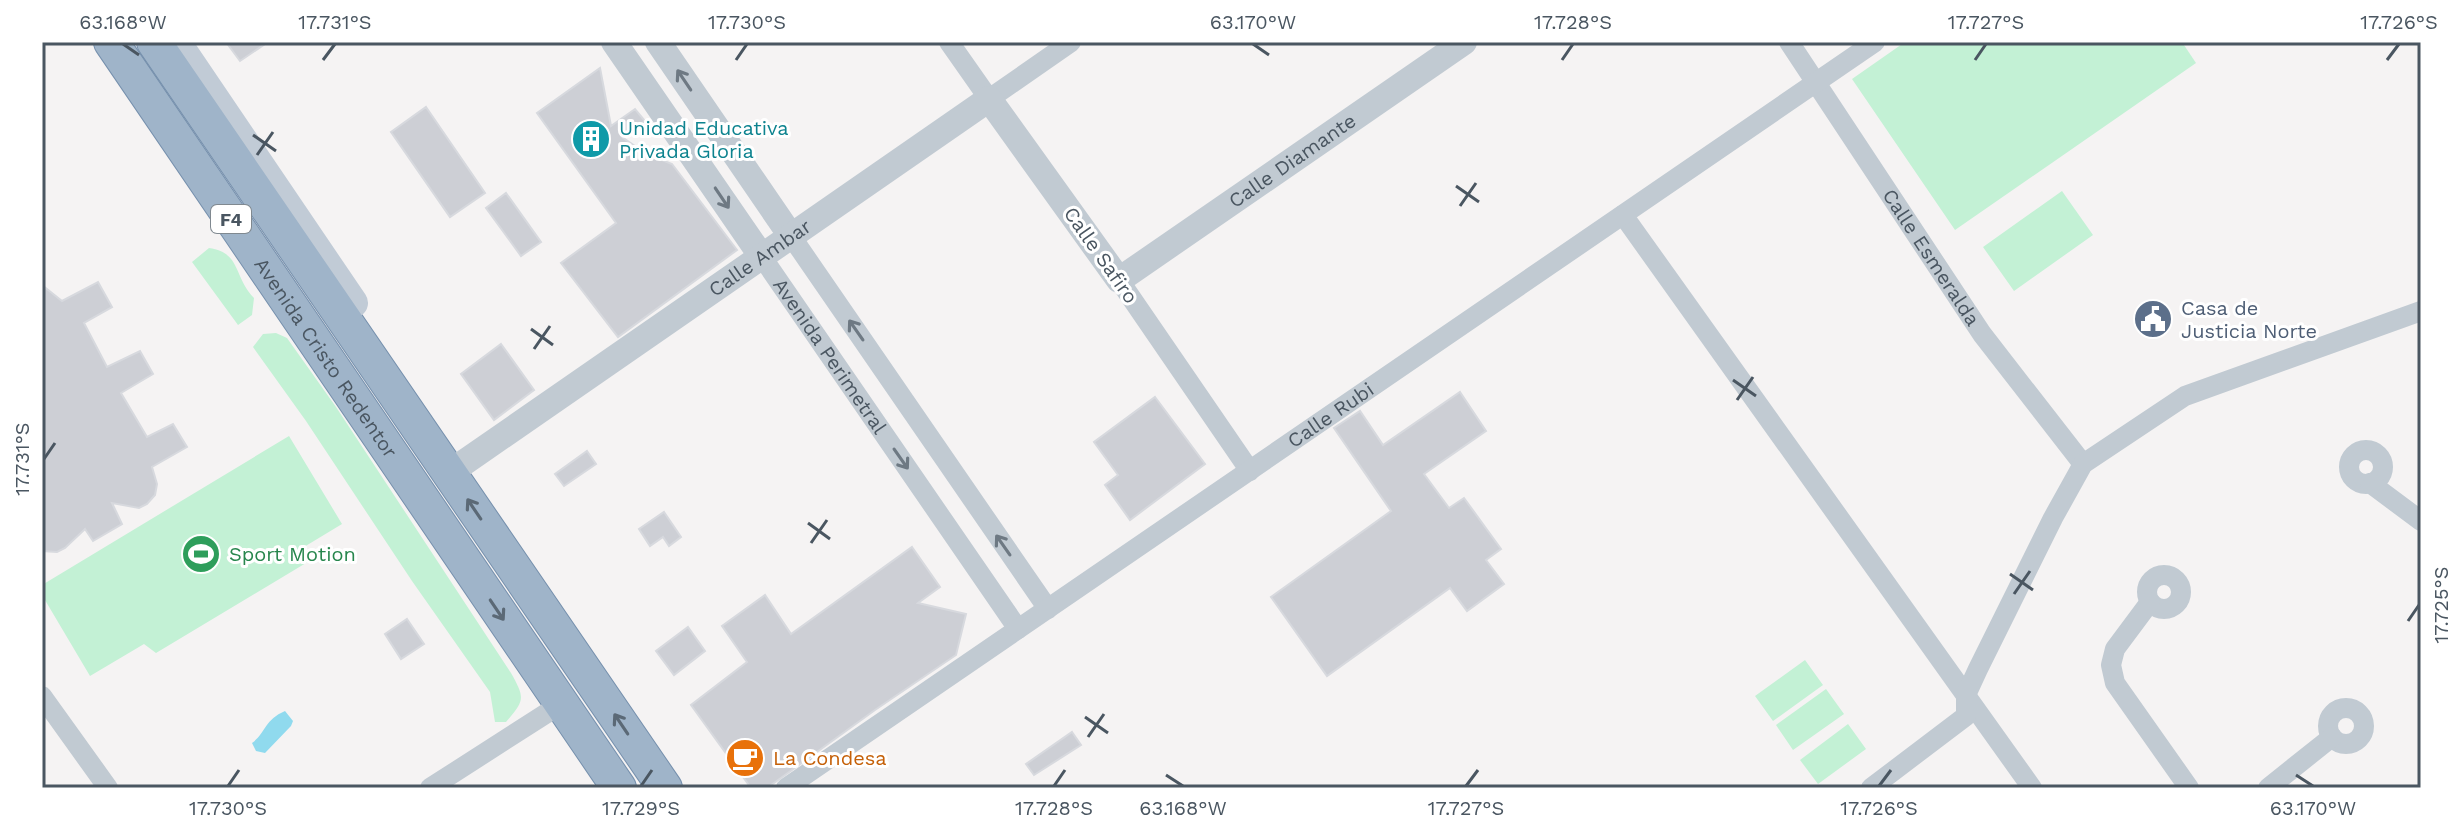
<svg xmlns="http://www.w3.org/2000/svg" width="2463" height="830" font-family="'Work Sans',sans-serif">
  <rect width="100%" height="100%" fill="#f5f3f3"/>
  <!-- green -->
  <path fill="#c3f1d5" d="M1905,42H2182L2196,63L1955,230L1852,79Z
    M2062,191L2093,235L2014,291L1983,247Z
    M209,248C241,252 234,278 254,298L252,315L238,325L192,262Z
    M276,333L287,338L336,407L511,673C525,698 525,700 506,722H495L490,692L412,581L306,421L253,347L263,334Z
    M289,436L342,524L304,547L311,560L156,653L144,644L90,676L42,595V585Z
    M1805,660L1823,685L1773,721L1755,696Z
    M1826,689L1844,714L1793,750L1776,725Z
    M1848,724L1866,749L1818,784L1800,760Z"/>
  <!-- water -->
  <path fill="#90daee" d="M285,711L293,721L291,726L265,753L256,751L252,743C266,733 264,720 285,711Z"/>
  <!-- building -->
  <path fill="#cdcfd5" stroke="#d7d9de" stroke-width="2" d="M226,42H268L240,61Z
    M600,68L611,126L635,109L645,121L622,137L645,153L672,164L737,250L618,337L561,263L616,223L537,113Z
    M426,107L485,193L450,217L391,132Z
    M506,193L541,242L521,256L486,208Z
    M98,282L112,307L84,323L107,367L140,351L153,374L121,393L147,437L173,424L187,447L152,467L157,484L155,495L147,504L139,508L112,503L122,524L93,541L85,529L65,548L57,552L42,551V285L62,301Z
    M501,344L534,390L494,420L461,374Z
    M1460,392L1486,431L1424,474L1449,508L1464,498L1501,549L1486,560L1504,584L1467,611L1450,588L1327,676L1271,597L1391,511L1334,428L1360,411L1383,445Z
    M1155,397L1205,464L1130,520L1105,485L1118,475L1094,442Z
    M587,451L596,464L564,486L555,474Z
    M664,512L681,537L669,546L663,537L650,546L639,529Z
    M912,547L940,587L918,603L966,614L956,655L875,710L767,788H751L691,705L747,662L722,626L765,595L791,634Z
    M407,619L424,644L401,659L385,634Z
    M688,627L705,651L674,675L656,651Z
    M1072,732L1081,745L1034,775L1026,764Z"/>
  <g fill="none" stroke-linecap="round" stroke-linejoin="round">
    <defs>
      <g id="trunk">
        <path id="s5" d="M111,42L619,788"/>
        <path d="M154,42L665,788"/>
      </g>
    </defs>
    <!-- trunk casing -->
    <use href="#trunk" stroke="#7690ad" stroke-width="36"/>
    <!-- minor -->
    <g stroke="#c1cad2" stroke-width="20">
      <path d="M949,42L989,99L1071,42"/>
      <path id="s1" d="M1789,42L1982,334L2083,464"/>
      <path d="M1623,215L2032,788"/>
      <path d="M791,236L1048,609"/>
      <path id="s2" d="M762,257L1018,629"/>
      <path d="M1119,280L1250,471"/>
      <circle cx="2366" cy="467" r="17"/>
      <path d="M2370,483L2421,521"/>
      <circle cx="2164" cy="592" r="17"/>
      <path d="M2150,602L2115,649L2111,665L2115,683L2189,788"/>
      <path d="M42,696L108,788"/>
      <circle cx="2346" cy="726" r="18"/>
      <path d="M430,788L561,704"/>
      <path id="s3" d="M786,788L1875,42"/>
      <path d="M1871,788L1966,716V695L1978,669L2053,518L2083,464L2185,396L2421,311"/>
      <path d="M2268,788L2332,737"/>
    </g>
    <!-- tertiary -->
    <g stroke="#c1cad2" stroke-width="26">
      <path d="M614,42L762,257"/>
      <path d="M658,42L791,236"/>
      <path id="s4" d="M449,473L989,99L1119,280L1464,42"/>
    </g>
    <!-- secondary -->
    <path stroke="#c1cbd6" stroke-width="30" d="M176,42L353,303"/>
    <!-- trunk -->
    <use href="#trunk" stroke="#9fb4c9" stroke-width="34"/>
  </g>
  <!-- one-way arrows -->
  <defs><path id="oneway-shaft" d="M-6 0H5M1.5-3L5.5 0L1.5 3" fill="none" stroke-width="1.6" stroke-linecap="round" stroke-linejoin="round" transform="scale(2)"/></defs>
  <g stroke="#6e7983">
    <use href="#oneway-shaft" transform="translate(684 80) rotate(-124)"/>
    <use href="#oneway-shaft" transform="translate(722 198) rotate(56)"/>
    <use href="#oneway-shaft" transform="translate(856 330) rotate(-125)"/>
    <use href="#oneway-shaft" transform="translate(901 459) rotate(55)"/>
    <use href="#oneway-shaft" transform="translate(1003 545) rotate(-125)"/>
  </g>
  <g stroke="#5b6976">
    <use href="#oneway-shaft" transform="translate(474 509) rotate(-124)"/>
    <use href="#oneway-shaft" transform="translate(497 610) rotate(56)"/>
    <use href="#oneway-shaft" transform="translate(621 724) rotate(-124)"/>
  </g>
  <!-- ticks -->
  <path fill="none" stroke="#4a5661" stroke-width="3" d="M123,44L139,55M1253,44L1269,55M323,60L335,44M736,60L747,44M1562,60L1573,44M1975,60L1986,44M2387,60L2399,44M253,135L276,151M257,155L273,132M1456,186L1479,202M1460,206L1476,183M531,329L553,345M534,349L550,326M1733,380L1756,396M1737,400L1753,377M44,459L55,443M808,523L830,539M811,543L827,520M2010,574L2033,590M2014,594L2030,571M2408,621L2419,605M1085,717L1108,733M1088,737L1104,714M1166,775L1183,786M2296,775L2313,786M228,786L239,770M641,786L652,770M1054,786L1065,770M1466,786L1478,770M1879,786L1891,770"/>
  <!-- icons -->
  <defs>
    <symbol id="building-disc" viewBox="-11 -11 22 22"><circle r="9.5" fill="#0f9aa8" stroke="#fff"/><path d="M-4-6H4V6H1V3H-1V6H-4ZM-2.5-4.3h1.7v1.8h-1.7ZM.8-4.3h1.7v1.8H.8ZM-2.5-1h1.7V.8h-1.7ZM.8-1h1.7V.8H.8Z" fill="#fff"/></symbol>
    <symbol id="civic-disc" viewBox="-11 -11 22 22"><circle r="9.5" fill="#5c6f8a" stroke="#fff"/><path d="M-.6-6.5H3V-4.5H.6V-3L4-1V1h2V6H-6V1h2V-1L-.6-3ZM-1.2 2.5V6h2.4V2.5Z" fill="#fff"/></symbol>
    <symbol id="stadium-disc" viewBox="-11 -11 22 22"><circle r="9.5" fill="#2e9e5b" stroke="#fff"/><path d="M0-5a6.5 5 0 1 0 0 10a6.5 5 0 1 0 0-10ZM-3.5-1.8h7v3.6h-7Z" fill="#fff"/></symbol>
    <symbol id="cafe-disc" viewBox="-11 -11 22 22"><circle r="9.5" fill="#e8710a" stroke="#fff"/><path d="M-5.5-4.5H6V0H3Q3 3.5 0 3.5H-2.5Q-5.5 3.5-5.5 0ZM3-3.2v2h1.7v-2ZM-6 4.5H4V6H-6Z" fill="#fff"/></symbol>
  </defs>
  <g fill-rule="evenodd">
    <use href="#building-disc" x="569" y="117" width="44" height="44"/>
    <use href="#civic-disc" x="2131" y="297" width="44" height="44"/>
    <use href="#stadium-disc" x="179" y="532" width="44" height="44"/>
    <use href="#cafe-disc" x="723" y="736" width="44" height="44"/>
  </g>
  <g text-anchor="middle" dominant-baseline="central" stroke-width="6" stroke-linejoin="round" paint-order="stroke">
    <!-- shield labels -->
    <rect fill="#fff" stroke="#808990" stroke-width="2" x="211" y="205" width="40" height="28" rx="6"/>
    <g font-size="18" font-weight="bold" fill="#4a5661">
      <text x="231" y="219">F4</text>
    </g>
    <!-- culture labels -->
    <g font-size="20" fill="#0d838f" stroke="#fff" text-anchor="start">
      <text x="619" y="128">Unidad Educativa<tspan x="619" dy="23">Privada Gloria</tspan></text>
    </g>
    <!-- street labels -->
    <g font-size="20" fill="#4a5661" stroke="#fff">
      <text stroke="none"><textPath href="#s4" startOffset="1090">Calle Diamante</textPath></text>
      <text transform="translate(1101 255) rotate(55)">Calle Safiro</text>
      <text stroke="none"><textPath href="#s1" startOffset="258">Calle Esmeralda</textPath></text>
      <text stroke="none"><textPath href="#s4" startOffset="378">Calle Ambar</textPath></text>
      <text stroke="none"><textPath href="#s2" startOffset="120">Avenida Perimetral</textPath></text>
      <text stroke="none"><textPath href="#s5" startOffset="382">Avenida Cristo Redentor</textPath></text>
      <text stroke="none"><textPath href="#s3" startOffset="660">Calle Rubi</textPath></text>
    </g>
    <!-- service labels -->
    <g font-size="20" fill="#4e5e75" stroke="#fff" text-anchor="start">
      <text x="2181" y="308">Casa de<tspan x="2181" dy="23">Justicia Norte</tspan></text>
    </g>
    <!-- leisure labels -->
    <g font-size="20" fill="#27864d" stroke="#fff" text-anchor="start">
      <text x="229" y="554">Sport Motion</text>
    </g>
    <!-- food labels -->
    <g font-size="20" fill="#c56008" stroke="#fff" text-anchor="start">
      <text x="773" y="758">La Condesa</text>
    </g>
  </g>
  <!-- border -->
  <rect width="2463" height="830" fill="none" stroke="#ffffff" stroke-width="88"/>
  <rect x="44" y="44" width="2375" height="742" fill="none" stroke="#4a5661" stroke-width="3"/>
  <g font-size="20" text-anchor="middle" fill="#4a5661">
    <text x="123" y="29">63.168°W</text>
    <text x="335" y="29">17.731°S</text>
    <text x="747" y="29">17.730°S</text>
    <text x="1253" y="29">63.170°W</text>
    <text x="1573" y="29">17.728°S</text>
    <text x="1986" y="29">17.727°S</text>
    <text x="2399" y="29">17.726°S</text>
    <text transform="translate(22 459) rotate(-90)" y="7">17.731°S</text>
    <text transform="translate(2441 605) rotate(-90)" y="7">17.725°S</text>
    <text x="228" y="815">17.730°S</text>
    <text x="641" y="815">17.729°S</text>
    <text x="1054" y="815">17.728°S</text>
    <text x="1183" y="815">63.168°W</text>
    <text x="1466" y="815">17.727°S</text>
    <text x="1879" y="815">17.726°S</text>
    <text x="2313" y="815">63.170°W</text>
  </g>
</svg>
